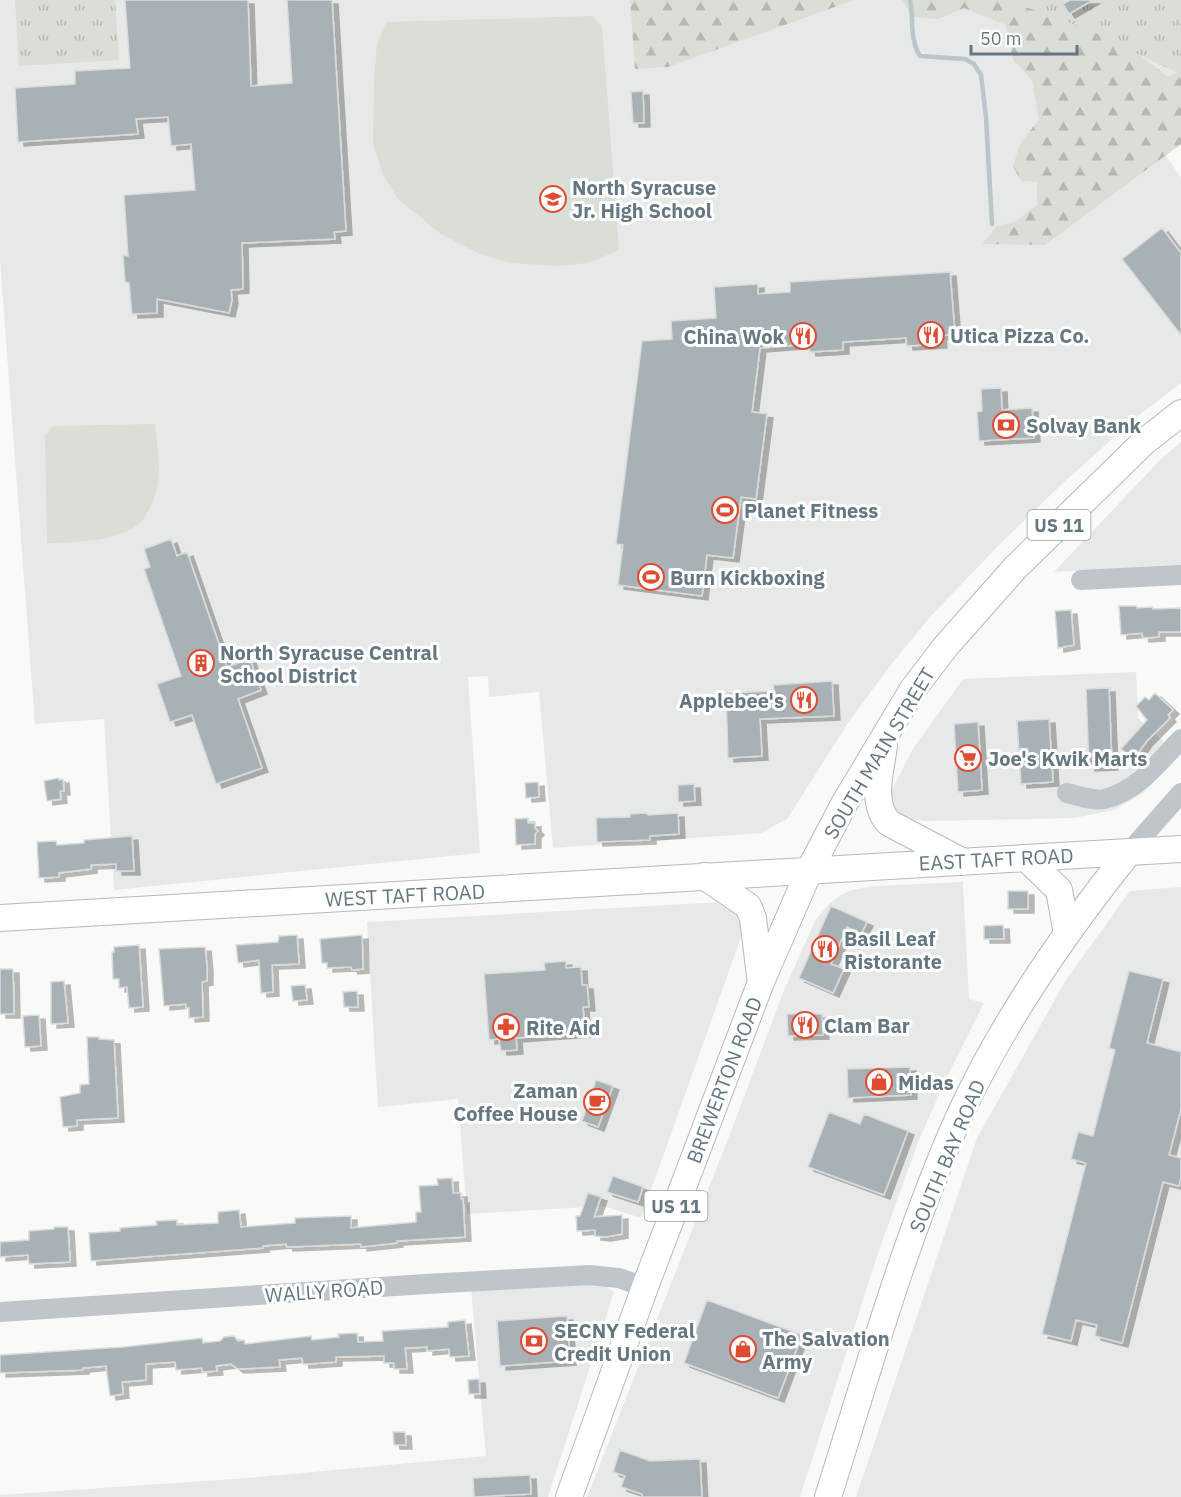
<svg xmlns="http://www.w3.org/2000/svg" width="1181" height="1497" font-family="'IBM Plex Sans',sans-serif">
  <defs>
    <pattern id="forest-firs" width="22" height="20" patternUnits="userSpaceOnUse" patternTransform="scale(1.5)"><rect width="22" height="20" fill="#d9ded6"/><path d="M5 1l3.5 6h-7zM16 11l3.5 6h-7z" fill="#b4b9b3"/></pattern>
    <pattern id="park-tufts" width="24" height="20" patternUnits="userSpaceOnUse" patternTransform="scale(1.5)"><rect width="24" height="20" fill="#d9ded6"/><path d="M3 7l-1-3M5 7V3M7 7l1-3M15 17l-1-3M17 17v-4M19 17l1-3" fill="none" stroke="#b4b9b3"/></pattern>
    <filter id="shadow"><feDropShadow dx="6" dy="4" stdDeviation="0" flood-color="#0004"/></filter>
  </defs>
  <rect width="100%" height="100%" fill="#f9f9f7"/>
  <!-- built -->
  <path fill="#e7e9e8" d="M0,0H1006L1087,29L1181,75V144L1165,154L1181,178V383L1138,416L1063,483L998,546L931,616L890,666L850,720L787,819L761,833L553,848L539,692L489,697L488,676L468,677L480,853L114,890L104,719L35,724L0,261Z
    M1181,442V566L1054,572L1160,460Z
    M1136,672L1138,718L1179,756L1143,793L1114,810L1074,818L925,821L896,817L889,796L912,750L963,679Z
    M963,882L969,999L984,1003L946,1079L919,1140L878,1253L800,1497H587L730,1134L784,990L816,919L829,904L841,895L852,890L875,886Z
    M1181,887V1497H856L977,1138L1066,980L1130,891Z
    M722,902L734,910L742,924L740,940L641,1218L604,1206L467,1214L458,1099L378,1107L367,922Z
    M603,1284L614,1292L548,1497H0V1495L248,1478L486,1456L471,1288Z"/>
  <!-- green -->
  <path fill="#d9ded6" d="M592,16L602,26L619,250L588,263L556,266L511,263L480,254L441,234L399,200L383,175L373,144L374,80L377,43L387,22Z
    M155,424C157,447 163,476 154,498C152,504 146,517 141,522C122,541 73,543 47,543L45,435L53,426Z"/>
  <!-- forest -->
  <path fill="url(#forest-firs)" d="M630,0H854L668,67L635,69Z
    M902,0H1018L1117,37L1168,77L1181,71V144L1045,245L982,244L997,226L1014,222L1037,205V182L1021,181L1013,166L1020,144L1039,119L1032,80L1013,60L1006,25L964,8L938,19L913,17Z"/>
  <!-- park -->
  <path fill="url(#park-tufts)" d="M15,0H115L119,60L19,66Z
    M1006,0H1181V75L1087,29Z"/>
  <g fill="none" stroke-linecap="round" stroke-linejoin="round">
    <!-- stream -->
    <path stroke="#bac6ca" stroke-width="4.5" d="M910,0C914,19 909,38 920,56L965,59L974,64L981,75L986,117L992,224"/>
  </g>
  <!-- building -->
  <path fill="#a7b1b6" stroke="#dbdbd9" stroke-width="1.5" filter="url(#shadow)" d="M125,0H248L251,86L292,83L287,0H332L346,231L334,232L335,239L242,243L243,289L231,290L232,300L229,313L157,299V313L132,314L129,283L125,282L123,255L128,256L124,195L195,190L191,144L171,146L168,117L136,119L138,134L18,142L15,88L75,84V71L130,68Z
    M1070,0H1093L1069,14L1063,4Z
    M643,91L644,123H633L631,92Z
    M1162,228L1181,253V335L1122,259Z
    M950,272L955,334L940,336L941,344L907,346L906,338L843,342V350L810,352L809,344L760,348L752,412L767,414L756,499L741,497L733,558L707,555L702,596L618,585L623,545L616,544L642,341L672,339L671,321L716,318L714,287L758,284V294L790,292V282Z
    M1001,388L1002,410L1032,408L1034,438L979,441L977,412L982,411L981,389Z
    M171,539L177,556L187,552L227,667L250,659L261,690L238,699L262,768L216,784L192,715L170,722L157,684L181,676L144,569L150,567L144,549Z
    M1119,606H1136L1137,608L1152,607L1153,609L1181,608V632H1159V637L1143,638L1142,633L1121,635Z
    M1071,610L1074,645L1058,648L1055,611Z
    M832,681L834,716L760,719L762,756L728,758L726,693L774,691L773,685Z
    M1109,688L1112,766L1089,767L1086,689Z
    M1155,693L1173,710L1168,715L1170,718L1146,742L1134,759L1121,749L1147,720L1136,706L1145,697L1149,700Z
    M1049,719L1053,782L1021,784L1017,721Z
    M978,722L982,790L958,792L954,724Z
    M59,778V780L63,779L64,791H60L61,799L47,801L44,781Z
    M538,782L539,797L526,798L525,783Z
    M694,784L695,801L678,802V785Z
    M645,813L649,815L678,813L679,834L650,836V840L597,842L596,818L630,817V814Z
    M528,818V823H535V828L538,831L535,834V844L516,845L515,819Z
    M132,836L134,871H116V864L91,865V869L59,873V877L39,878L37,842L56,841L57,845L84,843V840Z
    M1008,891H1028V909H1008Z
    M831,906L867,922L861,934L847,927L831,964L844,969L833,993L799,978Z
    M1003,925L1004,939H984V926Z
    M297,935L299,964L272,965L273,992L261,993L259,960L238,963L236,945L278,942L279,936Z
    M362,935L363,969L352,970L351,967L327,968V963H322L320,939Z
    M139,945L143,1007L129,1008L127,987L119,988V979H113L112,952H114V947Z
    M205,947L207,967V981L202,982L203,1017L189,1018V1008H186V1004L164,1006L159,949Z
    M566,961V968L581,967L582,985H587L589,1007H583L585,1033L516,1038L517,1050L501,1051L499,1039L489,1040L484,974L545,970L544,963Z
    M0,969H13L14,1014H0Z
    M1129,971L1163,979L1147,1043L1181,1052V1109L1169,1155L1181,1158V1177L1179,1186L1163,1182L1122,1343L1095,1336L1097,1325L1076,1320L1071,1341L1042,1334L1086,1163L1071,1159L1078,1132L1093,1136L1115,1050L1109,1048Z
    M64,981L68,1023L51,1024V982Z
    M305,985L307,1000L293,1001L291,986Z
    M357,991L358,1007H344L343,992Z
    M787,1014H822L823,1035L788,1036Z
    M39,1015L41,1046L25,1047L23,1016Z
    M87,1037H99V1039L114,1040L118,1118L77,1120V1126L63,1127L60,1097L80,1093V1085L89,1084Z
    M910,1067L911,1095L848,1098L847,1069Z
    M596,1080L613,1086L598,1127L582,1121Z
    M829,1112L860,1124L864,1114L908,1131L884,1195L808,1167Z
    M613,1176L643,1187L638,1202L607,1192Z
    M452,1178L453,1193H461V1199H463L465,1237L397,1241V1243L361,1247V1244L287,1247L286,1244L263,1246V1248L91,1261L89,1233L120,1231V1228L157,1225L156,1221L177,1220V1225L218,1223V1212L239,1210L241,1227L295,1223V1218L351,1216V1228L416,1222V1212H421L419,1186L438,1185L437,1179Z
    M588,1193L601,1197L594,1217L622,1215V1234L605,1237L595,1236V1230L577,1231L576,1216H580Z
    M54,1227H68L70,1262L29,1264L28,1255L0,1257V1242L29,1240V1231L54,1229Z
    M707,1300L802,1335L778,1398L684,1363Z
    M567,1316L570,1361L500,1366L497,1321Z
    M465,1320L469,1356L450,1357L449,1349L427,1351V1347L405,1348L407,1369H394V1363H384V1356L336,1357V1362L307,1364H303L302,1358L279,1360L280,1367L238,1369L231,1364L216,1366L217,1371L202,1372V1368L176,1370L175,1362L146,1364V1380L122,1382L123,1394L110,1396L106,1366L83,1368V1370L0,1373V1355L124,1347L202,1338L203,1343L220,1341L224,1337L234,1336L238,1341L244,1340L245,1344L311,1336L312,1340L339,1337L338,1334L357,1333L358,1342L383,1341L382,1331L448,1327V1322Z
    M479,1379L480,1394H469L468,1380Z
    M393,1432H405L406,1445H394Z
    M620,1450L650,1461L700,1459L702,1497H642V1494L621,1487L625,1476L613,1472Z
    M530,1475L531,1494L474,1497L473,1478Z"/>
  <g fill="none" stroke-linecap="round" stroke-linejoin="round">
    <defs>
      <path id="major" d="M884,746C881,770 870,804 889,823L963,862
        M1026,858L1059,890L1067,934
        M704,876L748,906L753,918L760,976
        M0,918L1181,849
        M569,1497L645,1287L761,982L810,869L844,804L913,689L946,646L1015,568L1144,442L1181,413
        M828,1497C868,1371 904,1241 958,1119C1000,1026 1065,932 1129,852"/>
    </defs>
    <!-- major casing -->
    <use href="#major" stroke="#b4babd" stroke-width="28"/>
    <!-- minor -->
    <path stroke="#c0c5c9" stroke-width="20" d="M1081,580L1181,575
      M1067,793C1078,796 1093,801 1104,799C1137,792 1160,761 1181,739
      M1129,852L1181,793
      M0,1312L426,1284L589,1275L619,1278L645,1287"/>
    <!-- major -->
    <use href="#major" stroke="#fff" stroke-width="26"/>
  </g>
  <!-- icons -->
  <defs>
    <symbol id="school-ring" viewBox="-11 -11 22 22"><circle r="9.5" fill="#fff" stroke="#de4c32" stroke-width="1.5"/><path d="M0-5L7-2L0 1L-7-2ZM-4 1L0 2.5L4 1V4Q0 6-4 4Z" fill="#de4c32"/></symbol>
    <symbol id="restaurant-ring" viewBox="-11 -11 22 22"><circle r="9.5" fill="#fff" stroke="#de4c32" stroke-width="1.5"/><path d="M-5-6h1v4h1v-4h1v4h1v-4h1v5L-1.5 .5V6h-2V.5L-5-1ZM5-6V6H3V1.5H1.5Q1.5-4 5-6Z" fill="#de4c32"/></symbol>
    <symbol id="bank-ring" viewBox="-11 -11 22 22"><circle r="9.5" fill="#fff" stroke="#de4c32" stroke-width="1.5"/><path d="M-6-4H6V4H-6ZM0-2.3a2.3 2.3 0 1 0 0 4.6a2.3 2.3 0 1 0 0-4.6Z" fill="#de4c32"/></symbol>
    <symbol id="stadium-ring" viewBox="-11 -11 22 22"><circle r="9.5" fill="#fff" stroke="#de4c32" stroke-width="1.5"/><path d="M0-5a6.5 5 0 1 0 0 10a6.5 5 0 1 0 0-10ZM-3.5-1.8h7v3.6h-7Z" fill="#de4c32"/></symbol>
    <symbol id="building-ring" viewBox="-11 -11 22 22"><circle r="9.5" fill="#fff" stroke="#de4c32" stroke-width="1.5"/><path d="M-4-6H4V6H1V3H-1V6H-4ZM-2.5-4.3h1.7v1.8h-1.7ZM.8-4.3h1.7v1.8H.8ZM-2.5-1h1.7V.8h-1.7ZM.8-1h1.7V.8H.8Z" fill="#de4c32"/></symbol>
    <symbol id="supermarket-ring" viewBox="-11 -11 22 22"><circle r="9.5" fill="#fff" stroke="#de4c32" stroke-width="1.5"/><path d="M-6-5.5h2.5l.6 2H6L4.5 2H-2.5L-4.4-4H-6ZM-1.5 3.2a1.3 1.3 0 1 0 .1 0ZM3 3.2a1.3 1.3 0 1 0 .1 0Z" fill="#de4c32"/></symbol>
    <symbol id="pharmacy-ring" viewBox="-11 -11 22 22"><circle r="9.5" fill="#fff" stroke="#de4c32" stroke-width="1.5"/><path d="M-2-6h4v4h4v4h-4v4h-4v-4h-4v-4h4Z" fill="#de4c32"/></symbol>
    <symbol id="shop-ring" viewBox="-11 -11 22 22"><circle r="9.5" fill="#fff" stroke="#de4c32" stroke-width="1.5"/><path d="M-5-2.5h2.3a2.7 3.5 0 0 1 5.4 0H5L5.5 6h-11ZM-1.5-2.5h3a1.5 2.3 0 0 0-3 0Z" fill="#de4c32"/></symbol>
    <symbol id="cafe-ring" viewBox="-11 -11 22 22"><circle r="9.5" fill="#fff" stroke="#de4c32" stroke-width="1.5"/><path d="M-5.5-4.5H6V0H3Q3 3.5 0 3.5H-2.5Q-5.5 3.5-5.5 0ZM3-3.2v2h1.7v-2ZM-6 4.5H4V6H-6Z" fill="#de4c32"/></symbol>
  </defs>
  <g fill-rule="evenodd">
    <use href="#school-ring" x="538" y="184" width="30" height="30"/>
    <use href="#restaurant-ring" x="916" y="320" width="30" height="30"/>
    <use href="#restaurant-ring" x="788" y="321" width="30" height="30"/>
    <use href="#bank-ring" x="991" y="410" width="30" height="30"/>
    <use href="#stadium-ring" x="710" y="495" width="30" height="30"/>
    <use href="#stadium-ring" x="636" y="562" width="30" height="30"/>
    <use href="#building-ring" x="186" y="648" width="30" height="30"/>
    <use href="#restaurant-ring" x="789" y="685" width="30" height="30"/>
    <use href="#supermarket-ring" x="953" y="743" width="30" height="30"/>
    <use href="#restaurant-ring" x="810" y="934" width="30" height="30"/>
    <use href="#restaurant-ring" x="790" y="1010" width="30" height="30"/>
    <use href="#pharmacy-ring" x="491" y="1012" width="30" height="30"/>
    <use href="#shop-ring" x="864" y="1067" width="30" height="30"/>
    <use href="#cafe-ring" x="582" y="1087" width="30" height="30"/>
    <use href="#bank-ring" x="519" y="1326" width="30" height="30"/>
    <use href="#shop-ring" x="728" y="1334" width="30" height="30"/>
  </g>
  <g text-anchor="middle" dominant-baseline="central" stroke-width="6" stroke-linejoin="round" paint-order="stroke">
    <!-- shield labels -->
    <g fill="#fff" stroke="#93a0a7" stroke-width="1.5">
      <rect x="1027.5" y="510" width="63" height="30" rx="4.5"/>
      <rect x="644.5" y="1191" width="63" height="30" rx="4.5"/>
    </g>
    <g font-size="18" font-weight="bold" fill="#657781">
      <text x="1059" y="525">US 11</text>
      <text x="676" y="1206">US 11</text>
    </g>
    <!-- poi labels -->
    <g font-size="20" font-weight="bold" fill="#657781" stroke="#fff" text-anchor="start">
      <text x="572" y="187">North Syracuse<tspan x="572" dy="23">Jr. High School</tspan></text>
      <text x="950" y="335">Utica Pizza Co.</text>
      <text x="784" y="336" text-anchor="end">China Wok</text>
      <text x="1026" y="425">Solvay Bank</text>
      <text x="744" y="510">Planet Fitness</text>
      <text x="670" y="577">Burn Kickboxing</text>
      <text x="220" y="652">North Syracuse Central<tspan x="220" dy="23">School District</tspan></text>
      <text x="784" y="700" text-anchor="end">Applebee's</text>
      <text x="988" y="758">Joe's Kwik Marts</text>
      <text x="844" y="938">Basil Leaf<tspan x="844" dy="23">Ristorante</tspan></text>
      <text x="824" y="1025">Clam Bar</text>
      <text x="526" y="1027">Rite Aid</text>
      <text x="898" y="1082">Midas</text>
      <text x="578" y="1090" text-anchor="end">Zaman<tspan x="578" dy="23">Coffee House</tspan></text>
      <text x="554" y="1330">SECNY Federal<tspan x="554" dy="23">Credit Union</tspan></text>
      <text x="762" y="1338">The Salvation<tspan x="762" dy="23">Army</tspan></text>
    </g>
    <!-- street labels -->
    <g font-size="20" fill="#657781" stroke="#fff">
      <text transform="translate(879 753) rotate(-59)">SOUTH MAIN STREET</text>
      <text transform="translate(996 859) rotate(-3)">EAST TAFT ROAD</text>
      <text transform="translate(405 895) rotate(-3)">WEST TAFT ROAD</text>
      <text transform="translate(724 1080) rotate(-69)">BREWERTON ROAD</text>
      <text transform="translate(947 1156) rotate(-67)">SOUTH BAY ROAD</text>
      <text transform="translate(324 1291) rotate(-4)">WALLY ROAD</text>
    </g>
  </g>
  <!-- scale -->
  <path d="M971 45v9h106v-9" fill="none" stroke="#657781" stroke-width="3"/>
  <text x="980" y="45" font-size="18" fill="#657781" stroke="#ffffff" stroke-width="4.5" paint-order="stroke">50 m</text>
</svg>
